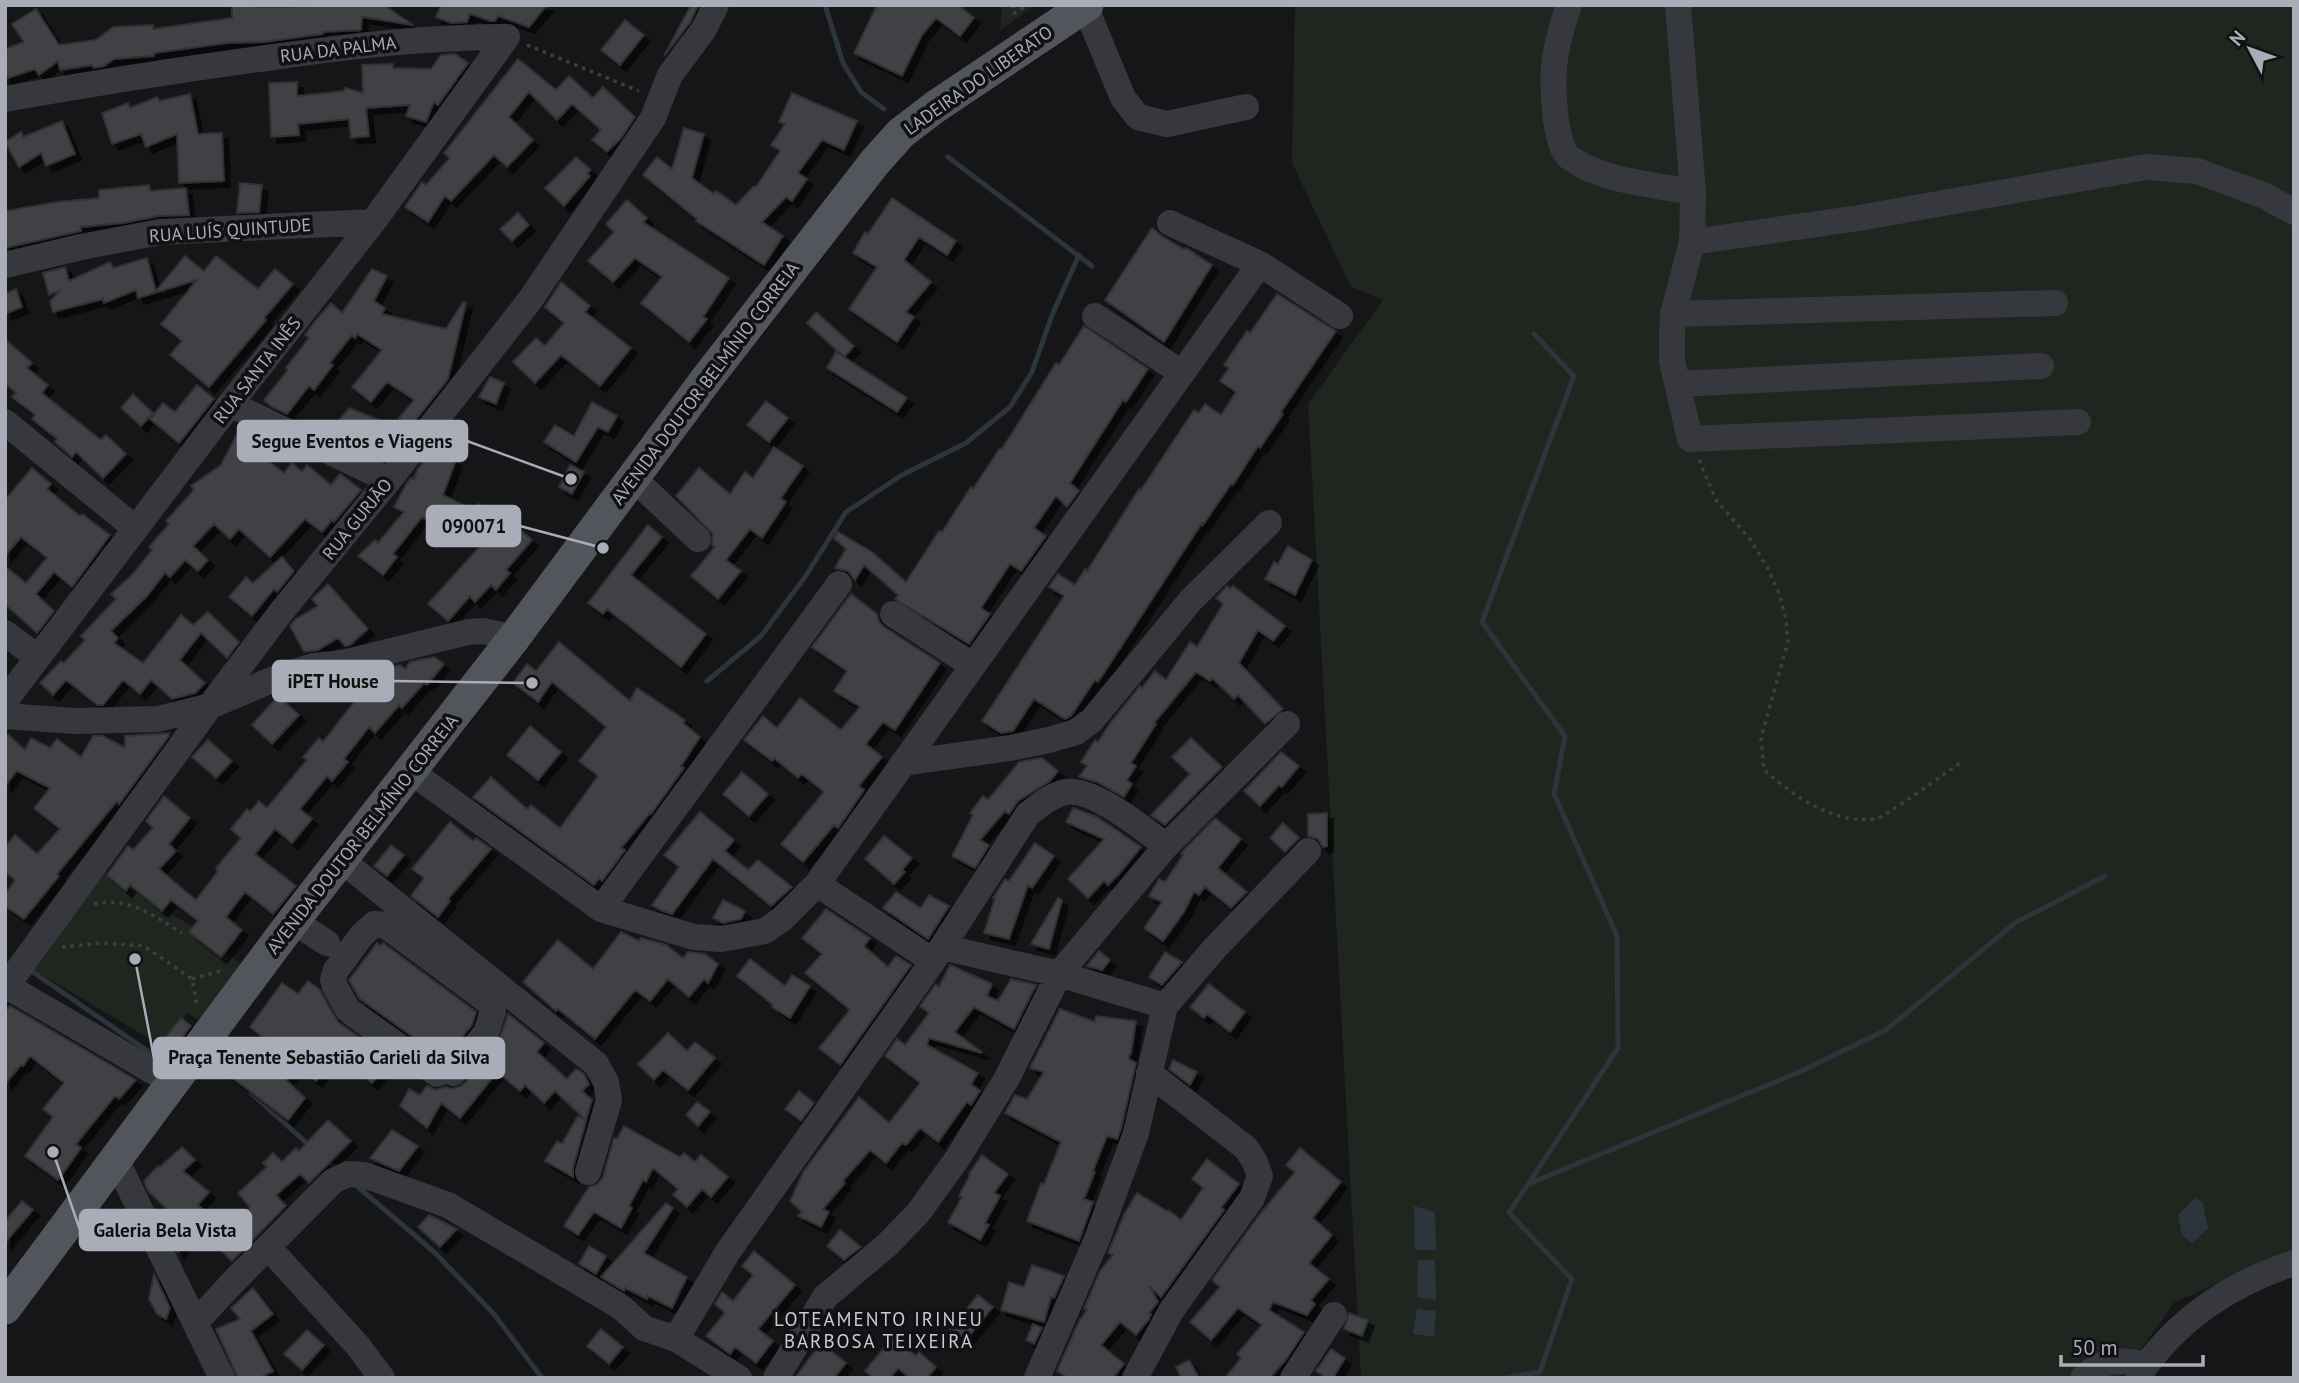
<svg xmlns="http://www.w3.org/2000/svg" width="2299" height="1383" font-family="'PT Sans',sans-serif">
  <defs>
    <filter id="shadow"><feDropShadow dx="6" dy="6" stdDeviation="0" flood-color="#0009"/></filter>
  </defs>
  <rect width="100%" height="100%" fill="#161618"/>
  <!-- green -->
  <path fill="#1e261f" d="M1002,5H1036L1000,30Z
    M1295,5H2294V1250L2175,1302L2120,1378H1361L1308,404L1383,300L1351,287L1292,163Z
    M100,870L128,892L132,887L164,910L187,923L242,965L201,1021L187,1013L165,1048L29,967Z"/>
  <!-- water -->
  <path fill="#2c353c" d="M2195,1198L2203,1203L2208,1229L2192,1243L2182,1235L2178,1215Z
    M1414,1206L1435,1212L1436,1250H1415Z
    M1418,1260H1435L1436,1300L1417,1297Z
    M1417,1309L1436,1311L1434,1337L1413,1334Z"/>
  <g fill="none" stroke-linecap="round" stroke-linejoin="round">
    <!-- stream -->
    <path stroke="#2c353c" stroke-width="5" d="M825,5L843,63L861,92L884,109
      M948,157L1092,266
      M707,681L761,636L805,577L846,512L902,475L966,443L1010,407L1032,372L1052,315L1079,255
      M30,970L165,1063
      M251,1093L311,1147
      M324,1158L333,1166
      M1528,1184L1797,1073L1886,1030L2015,923L2105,876
      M358,1187L433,1251L494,1314L542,1378
      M1506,1378L1540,1372L1572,1279L1509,1213L1618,1048L1617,936L1554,794L1565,736L1482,622L1574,376L1534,334"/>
  </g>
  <!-- building -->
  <path fill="#404145" stroke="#303034" stroke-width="2" filter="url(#shadow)" d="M232,5H256V7L384,5L413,25L362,17L361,30L323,32V34L264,42L227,43L154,53V56L114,59L104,66L94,68L92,65L60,70L58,61L39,75L35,69L5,79V49L24,42L12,24L36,9L59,45L96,40L113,27L153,25V29L232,18Z
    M441,5H547L529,27L498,16L495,21H491L470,14L467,22L451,23L436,17Z
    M691,5H698L691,21L664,56Z
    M877,5H958L974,18L960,36L936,18L922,35L902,76L854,53Z
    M625,20L644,35L620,65L601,50Z
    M455,54L468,63L438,105L434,102L426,122L406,116L410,105L366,108L369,136L351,138L349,119L298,124L299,135L271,137L269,83L297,82V96L344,91L345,88L363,93L362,65L393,64V68L431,69L441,55Z
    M518,59L556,90L569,76L593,98L603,87L635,117L621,138L607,152L592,140L601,130L572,104L557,120L529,92L509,117L533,140L507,167L494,155L451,201L445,196L428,222L405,207L422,182L426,185L450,158L444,153Z
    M792,93L857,121L844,150L822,140L798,173L807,179L792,201L786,197L762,222L783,236L764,265L696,221L697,219L643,175L657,157L672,169L684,128L704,134L692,178L714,194L716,191L736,205L754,186L756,187L780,151L771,145L785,124L779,122Z
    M190,94L198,134L222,133L224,181L179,183L177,134L146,147L141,134L112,144L102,113L128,103L130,108L157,97L159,101Z
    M62,121L75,154L46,166L41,153L19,167L5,142L21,132L23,137Z
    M576,157L591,170L587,173L590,176L564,206L545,188Z
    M240,183L262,185L259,212L237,213Z
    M149,185L150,191L186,188L189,215L159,216L123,223L81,227V231L5,248V211L57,202L99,198V190Z
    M892,198L956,241L947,255L919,237L904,260L931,282L906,312L914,317L897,342L849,309L877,267L853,253L865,232L868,234Z
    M627,200L647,218L643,222L729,278L703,317L707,319L689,342L641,303L662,277L635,258L613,282L588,261L614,232L606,224Z
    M518,213L529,225L512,241L500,229Z
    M1152,228L1163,237L1184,249L1186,248L1212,265L1164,342L1105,300Z
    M185,256L204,271L216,256L258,289L275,269L293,284L264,318L266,320L209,387L170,355L182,341L161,324L197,280L138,298L136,290L104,303L103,299L53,312L50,301L61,290L49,295L43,273L65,267L69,281L110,262L113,268L147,258L156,291Z
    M372,269L387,276L374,301L385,308L382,314L446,329L463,302L466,303L448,379L410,427L399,418L414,400L387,382L371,402L352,387L382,350L357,334L355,338L352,335L330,363L333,365L314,390L309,386L287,414L272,407L264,400L288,370L286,368L309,338L305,335L317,319L331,303L342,313Z
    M561,282L590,306L585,312L631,348L600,386L561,355L535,383L513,362L536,338L545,346L564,323L545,307Z
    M16,289L22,307L5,314V294Z
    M1277,294L1336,331L1281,412L1283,414L1260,448L1258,446L1233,485L1231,484L1203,525L1202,523L1098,682L1095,680L1071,716L1065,719L1034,699L1013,731L1001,733L982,721L1064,596L1049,587L1058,574L1075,585L1085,569L1087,571L1139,489L1141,490L1194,410L1199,413L1205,404L1221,415L1236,392L1220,381L1229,368L1224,365L1247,331L1250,333Z
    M816,312L854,346L844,357L907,398L897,412L827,368L836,352L844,357L807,323Z
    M1084,326L1148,369L1126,402L1123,400L1070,483L1079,491L1067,507L1056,496L1034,528L1046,536L1021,571L1010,564L981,608L990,614L969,644L895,599L898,595L864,565L855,580L848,571L835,568L846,549L834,538L838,532L872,552L906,582L939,531L942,532L971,487L973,489L1000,448L1002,449L1056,363L1059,365Z
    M5,339L32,363L27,368L48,385L42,393L101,440L106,435L126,454L103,478L76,452L72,457L55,442L57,439L32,419L35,415L12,397L16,393L5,383Z
    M490,377L504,383L496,404L479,397Z
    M197,385L214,399L179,443L150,419L163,403L175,412Z
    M133,394L153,413L141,426L121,408Z
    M766,401L788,418L769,442L747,425Z
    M592,402L617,416L608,432L598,427L576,462L544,442L555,425L574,436Z
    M349,408L386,423L378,442L355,432L347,442L331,430Z
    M237,434L269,449L263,457L284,473L292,463L302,472L307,465L331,485L340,474L361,490L334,522L332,520L322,532L305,519L270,557L239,529L230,539L214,524L193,546L208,560L198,571L185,560L170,577L165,573L146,597L111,631L118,638L114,643L143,663L181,615L193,625L208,612L239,642L227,658L201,633L180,660L205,683L195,693L172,699L151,680L140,694L123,680L103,705H97L66,680L53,695L40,683L61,661L64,663L85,640L81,636L116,599L111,594L133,574L152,550L149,547L169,524L166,521L194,490L191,486L221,465Z
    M774,447L803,466L781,498L786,502L762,538L750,529L726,560L741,571L718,599L691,576L715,547L712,545L713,534L676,496L699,468L730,494L745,472L753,478Z
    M432,451L456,460L443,495L475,511L479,504L504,521L507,518L532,540L506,570L510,573L496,590L491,585L475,602L470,596L448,621L428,604L482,544L447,520L442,528L422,517L393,554L397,557L383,575L358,556L375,540L378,543L404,512L394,507L407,483L411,478L414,479L417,470Z
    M570,465L584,472L572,494L559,487Z
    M32,468L51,484L47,489L80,516L82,514L110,535L72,587L54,572L36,594L54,611L37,633L5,604V566L26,583L47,558L21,537L5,556V500Z
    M648,525L662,537L631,575L706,634L681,667L607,609L603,614L588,603Z
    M1288,546L1312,560L1295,595L1265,579L1274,562L1278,564Z
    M282,557L294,571L277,592L274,589L252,616L229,597L246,577L253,583Z
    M328,584L368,629L350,645L345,646L338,638L318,650L304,652L290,626L296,619L318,606L312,599Z
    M1227,586L1230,589L1233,586L1285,626L1273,641L1258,630L1239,663L1283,709L1265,724L1238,695L1234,699L1212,678L1210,681L1196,672L1154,723L1156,724L1131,763L1136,766L1127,780L1132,784L1124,797L1097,782L1079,777L1087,766L1081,762L1095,740L1098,742L1111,722L1140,686L1142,688L1155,671L1166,680L1190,642L1197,647L1223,604L1216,598Z
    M851,594L877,614L879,622L884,627L940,663L895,730L883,722L866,744L882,757L859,786L864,790L838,828L834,825L803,862L781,844L824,792L802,774L798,778L774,758L772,761L744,740L763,716L777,728L800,698L841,730L860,707L834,691L847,671L812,647Z
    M559,642L630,701L637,688L685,720L683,723L700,737L681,766L684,768L651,814L650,813L621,848L625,850L602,881L599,878L594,885L473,797L491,777L527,809L531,805L560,828L598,776L579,761L606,727L552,682L538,702L513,683L527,664L536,671Z
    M434,657L444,664L427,685L424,683L402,708L399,705L375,733L369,727L344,759L348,762L332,781L327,776L300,809L312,819L292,843L275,829L255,854L296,886L273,914L245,892L226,917L242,930L221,957L189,932L198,921L171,900L162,911L130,885L126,891L107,875L128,846L133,850L153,828L146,821L164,796L190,818L169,844L176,851L159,869L196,900L218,871L216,868L241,838L231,829L247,809L250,812L259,801L267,808L307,760L303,757L319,738L323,742L369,683L371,684L385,669L400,665L405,669L410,662Z
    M278,696L299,715L272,744L252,725Z
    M530,726L561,752L538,780L507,755Z
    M5,732L25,750L31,738L50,748L57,739L81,757L93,736H103L125,748V736L169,733V736L119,804L117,801L57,874L59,876L24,919L5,906V895L15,880L5,872V847L15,835L37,854L60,829L34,808L50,788L17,771L5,786Z
    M1191,738L1222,767L1165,825L1151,815L1190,774L1172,757Z
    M208,740L232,761L216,778L192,757Z
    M1281,752L1299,766L1282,787L1279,785L1260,806L1244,791Z
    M1042,758L1058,771L1050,781L1018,801L1009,814L1005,811L980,840L989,845L975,868L952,856L973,815L970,813L983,796L988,800L1019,762Z
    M742,772L768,794L749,816L723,794Z
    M1073,808L1097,817L1141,847L1120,873L1108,885L1104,881L1088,898L1068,879L1104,839L1066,822Z
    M700,812L734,840L725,851L748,870L758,860L792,887L771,906L713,859L672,914L660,910L652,905L679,867L664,855Z
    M1327,813V846L1323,847L1318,839L1308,836V814Z
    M1215,818L1241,839L1218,868L1247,892L1231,908L1205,887L1199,895L1194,892L1184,912L1163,941L1144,928L1162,902L1149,896L1159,879L1165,882L1183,855L1181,853Z
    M450,822L473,841L476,838L491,849L448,899L450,901L438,917L411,896L424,878L412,869Z
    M1283,823L1299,838L1285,852L1270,838Z
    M884,836L912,858L902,870L905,872L894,884L865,859Z
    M1035,843L1054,856L1032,888L1028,885L1009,939L984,933L995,898H993L1005,879L1009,881Z
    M391,845L404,855L387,876L374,866Z
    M896,892L921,908L929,895L949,906L928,939L883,908Z
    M1058,898L1062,900L1049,949L1031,944Z
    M723,900L745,911L741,919L723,923L713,918Z
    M826,909L870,938L864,946L888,967L896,956L911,965L840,1065L819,1048L850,1010L805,973L822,954L802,938Z
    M621,932L639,941L641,938L666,945L683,958L688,952L705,954L718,964L708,983L704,979L689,997L668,979L650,1001L635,990L595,1039L558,1009L556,1011L523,982L558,940L593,969Z
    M377,943L381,946L383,943L476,1012L472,1025L444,1059L360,999L349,980Z
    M1099,951L1110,960L1102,970L1087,966Z
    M1165,952L1182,962L1162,985L1149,977Z
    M750,959L785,986L792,975L810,986L790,1018L772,1007L773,1005L737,976Z
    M950,965L992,984L987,996L998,1001L1011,979L1036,985L1014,1029L974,1007L955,1032L982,1052L981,1053L929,1038L927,1045L978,1073L971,1084L980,1091L971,1105L967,1102L938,1142L920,1128L906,1145L902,1143L886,1163L870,1150L843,1181L845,1183L823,1209L829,1212L821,1227L798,1216L802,1212L790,1201L804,1171L859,1097L889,1123L920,1083L885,1056L897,1039L905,1045L929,1013L920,1006L936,984L939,987Z
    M308,981L319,989L338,1022L391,1060L372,1083L336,1053L316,1081L298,1067L286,1080L305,1098L288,1120L226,1073L239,1055L252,1065L269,1042L250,1027L282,983L298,994Z
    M1209,984L1245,1012L1230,1032L1207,1014L1204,1018L1190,1007Z
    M10,1006L136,1080L119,1099L115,1096L76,1144L81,1148L58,1180L25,1156L53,1117L43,1109L64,1083L30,1056L23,1066L21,1065L5,1084V1012Z
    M1060,1009L1095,1022L1096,1016L1136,1021L1131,1053L1128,1058L1136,1063L1121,1129L1117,1139L1107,1136L1093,1171L1095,1172L1084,1199L1093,1202L1079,1241L1027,1221L1041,1183L1044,1184L1061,1142L1005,1113L1015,1095L1027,1099L1044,1072L1030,1068Z
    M508,1014L544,1043L537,1052L567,1079L576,1069L584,1074L589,1084L582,1091L592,1100L586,1120L555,1091L544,1103L525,1085L520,1091L497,1072L460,1118L441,1103L427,1128L400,1106L409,1089L420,1095L427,1086L436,1090L446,1087L451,1089L459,1087L465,1083L498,1043Z
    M181,1018L191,1026L165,1060L153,1052Z
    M668,1033L687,1051L695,1042L715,1058L688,1090L663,1070L654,1080L638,1064Z
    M1173,1060L1197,1072L1190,1085L1169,1069Z
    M799,1091L814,1103L801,1121L785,1109Z
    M697,1102L710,1112L698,1126L686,1115Z
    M578,1116L586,1121L573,1168V1177L545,1161L557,1141L562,1144Z
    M328,1120L351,1141L309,1183L300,1174L276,1195L286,1206L232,1261L198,1229L178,1252L161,1216L167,1209L148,1191L144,1181L158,1166L160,1167L182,1147L195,1160L183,1171L209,1192L198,1205L223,1228H227L250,1207L238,1193L267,1167L263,1163L273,1153L282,1162L296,1148L299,1151Z
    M624,1126L680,1157L684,1153L695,1162L701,1155L728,1177L711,1197L702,1189L687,1207L673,1195L678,1189L653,1168L646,1182L643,1180L629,1206L632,1208L621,1228L594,1212L578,1235L564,1226L589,1187L598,1184L603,1177L614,1138L617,1139Z
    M392,1130L418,1146L399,1171L370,1158Z
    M1300,1148L1341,1182L1313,1218L1332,1235L1309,1263L1329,1279L1311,1300L1315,1304L1307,1315L1273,1302L1269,1310L1304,1332L1285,1361L1270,1378H1225L1241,1358L1237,1354L1262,1325L1238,1308L1211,1340L1190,1322L1220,1287L1212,1280L1260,1214L1295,1172L1286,1165Z
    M982,1155L1008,1174L994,1193L1000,1196L985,1223L989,1225L980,1240L948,1222L962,1197L959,1196L970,1175L969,1174Z
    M1207,1159L1239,1184L1221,1208L1224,1210L1161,1297L1149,1286L1158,1302L1149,1313L1151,1314L1149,1319L1136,1335L1120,1322L1101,1345L1124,1364L1113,1378H1068L1057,1371L1079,1321L1087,1310L1084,1309L1100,1271L1113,1255L1108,1253L1124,1215L1137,1193L1167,1211L1168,1210L1181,1220L1203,1188L1192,1179Z
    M22,1201L33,1210L5,1243V1221Z
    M666,1203L673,1208L644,1253L687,1277L672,1308L648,1296L647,1299L625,1288L624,1291L601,1277Z
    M429,1215L457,1229L440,1247L418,1227Z
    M840,1230L861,1247L844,1260L827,1246Z
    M589,1246L606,1256L596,1274L579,1264Z
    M754,1251L795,1285L758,1329L773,1341L756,1363L735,1347L730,1354L706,1336L725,1313L715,1304L722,1292L733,1301L753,1275L742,1266Z
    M1032,1265L1064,1276L1054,1298L1051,1297L1044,1322L1001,1310L1009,1282L1024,1287Z
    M154,1274L170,1308L166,1319L157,1314L149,1299Z
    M253,1288L273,1314L251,1331L273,1371L260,1378H238L216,1329L240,1319L231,1308Z
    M978,1295L993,1307L965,1341L950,1329Z
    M1349,1313L1368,1320L1362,1336L1344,1329Z
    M1033,1324L1042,1328L1034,1344L1026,1340Z
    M601,1329L623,1347L609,1364L587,1346Z
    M307,1330L324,1345L302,1370L284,1354Z
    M893,1337L916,1356L919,1352L936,1367L927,1378H910L898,1368L890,1378H873L865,1371Z
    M821,1343L846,1363L834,1378H795Z
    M1331,1349L1345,1358L1333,1378H1327L1316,1371Z
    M1189,1360L1199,1378H1181L1176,1367Z"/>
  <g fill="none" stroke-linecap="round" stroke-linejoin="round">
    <!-- path -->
    <path stroke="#3d3f44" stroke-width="3.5" stroke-dasharray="3.5 5" stroke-linecap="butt" d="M1014,5L1012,12L1015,13L1027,5
      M527,45L639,91
      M1699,460L1716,500L1750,539L1767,567L1779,593L1786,620L1788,641L1761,738L1764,770C1794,796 1832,824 1875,819C1884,818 1947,772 1960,763
      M94,904C128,896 154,916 182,933
      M62,947L102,943L144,946L192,979L197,1005
      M192,979L224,970"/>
    <!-- minor -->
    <path stroke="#37383d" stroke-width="26" d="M1569,5C1563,22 1558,40 1555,58C1552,78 1553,144 1569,157C1600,181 1655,185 1693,192L1692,242L1859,218L2146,167L2197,171L2265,196L2294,212
      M1678,5L1693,192
      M1085,6L1123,98L1138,117L1167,124L1246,107
      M5,99C95,83 184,69 274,57C351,46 428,37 507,37
      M1170,223L1260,264L1340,316
      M1692,242L1673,314L1672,338V361L1690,439L2078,422
      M5,265L81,247L160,232L373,222
      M1673,314L2055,303
      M1095,316L1182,373
      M1678,384L2041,366
      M230,404L389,480
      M5,422L135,528
      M633,478L698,539
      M893,614L972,665
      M5,633L37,657
      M5,701L230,404L373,222L507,37
      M5,716L75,721L158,719L210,706L274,679L313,666L342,663L468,632L483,631L514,638
      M903,763L1010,748L1049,740L1076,732L1092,720L1191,600L1269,523
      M410,771L601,909L694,937L721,939L765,931L782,919L817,884L1260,264
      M340,859L596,1064L606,1082L609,1100L588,1172
      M817,884L933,961
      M601,909L839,584
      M293,921L327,943
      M942,947L1059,974L1165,1006
      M342,955L346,957L336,970L333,979L335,987L348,1010L437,1074
      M346,957L361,936L374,924L385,925L489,1002L493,1011L486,1033L453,1073
      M5,985L173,1083
      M5,988L210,706L281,612L389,480L530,300L653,118L670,75L704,29L716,5
      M116,1160L222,1378
      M268,1247L358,1346L382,1378
      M195,1323L235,1280L333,1181L348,1174L364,1175L448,1205L621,1307L644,1328L676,1339L739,1378
      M676,1339L727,1253L933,961L1028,814C1040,805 1051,795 1066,792C1093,787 1145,830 1166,846L1287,724
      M776,1378L825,1297L887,1245L918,1213L957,1159L1007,1078L1059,974L1166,846
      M1037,1378L1097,1239L1136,1133L1165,1006L1215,948L1308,851
      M1135,1378L1171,1311L1252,1198L1260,1176L1255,1162L1246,1148L1149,1073
      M1293,1378L1334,1315
      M2083,1378C2103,1358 2120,1359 2146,1365
      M2137,1378C2176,1320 2228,1285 2294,1263"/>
    <!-- major -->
    <path stroke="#53555c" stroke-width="33" d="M5,1308L293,921L514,638L708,377L875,162L901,133L935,107L1087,5"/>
  </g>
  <g text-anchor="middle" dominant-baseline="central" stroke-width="7" stroke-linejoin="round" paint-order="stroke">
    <!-- street labels -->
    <g font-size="18" fill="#a8adb8" stroke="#111113">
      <text transform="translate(338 49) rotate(-7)">RUA DA PALMA</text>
      <text transform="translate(978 80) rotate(-35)">LADEIRA DO LIBERATO</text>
      <text transform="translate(230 230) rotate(-4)">RUA LUÍS QUINTUDE</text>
      <text transform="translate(257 370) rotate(-52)">RUA SANTA INÊS</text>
      <text transform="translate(705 383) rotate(-53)">AVENIDA DOUTOR BELMÍNIO CORREIA</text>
      <text transform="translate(357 519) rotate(-51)">RUA GURJÃO</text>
      <text transform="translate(362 834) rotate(-52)">AVENIDA DOUTOR BELMÍNIO CORREIA</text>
    </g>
    <!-- neighbourhood labels -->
    <g font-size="19" letter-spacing="2" fill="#c9ccd4" stroke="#111113">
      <text x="879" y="1319">LOTEAMENTO IRINEU<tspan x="879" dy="22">BARBOSA TEIXEIRA</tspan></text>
    </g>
  </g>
  <!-- callouts -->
  <path fill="none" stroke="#a8adb8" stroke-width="2.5" d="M571 479L467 441M603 548L520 526M532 683L393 681M135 959L154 1058M53 1152L80 1230"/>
  <g fill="#a8adb8" stroke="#111113" stroke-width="2.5">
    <circle cx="571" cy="479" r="7"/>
    <circle cx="603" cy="548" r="7"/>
    <circle cx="532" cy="683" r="7"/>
    <circle cx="135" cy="959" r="7"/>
    <circle cx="53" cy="1152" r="7"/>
  </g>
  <g fill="#a8adb8" stroke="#a8adb8" stroke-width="2.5">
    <rect x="238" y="421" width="229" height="40" rx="7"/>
    <rect x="427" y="506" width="93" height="40" rx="7"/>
    <rect x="273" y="661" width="120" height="40" rx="7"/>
    <rect x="154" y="1038" width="350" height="40" rx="7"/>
    <rect x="80" y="1210" width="171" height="40" rx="7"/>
  </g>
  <g font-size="19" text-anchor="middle" font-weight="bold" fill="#111">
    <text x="352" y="448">Segue Eventos e Viagens</text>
    <text x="474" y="533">090071</text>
    <text x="333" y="688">iPET House</text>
    <text x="329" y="1064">Praça Tenente Sebastião Carieli da Silva</text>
    <text x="165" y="1237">Galeria Bela Vista</text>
  </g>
  <!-- border -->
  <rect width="2299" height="1383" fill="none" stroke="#a8adb8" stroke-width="14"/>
  <!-- north arrow -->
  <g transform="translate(2250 49) rotate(311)" stroke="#111113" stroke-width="5" paint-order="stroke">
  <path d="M0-5L12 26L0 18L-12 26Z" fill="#a8adb8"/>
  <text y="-10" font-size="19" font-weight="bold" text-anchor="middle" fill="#a8adb8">N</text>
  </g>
  <!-- scale -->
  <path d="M2061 1355v10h142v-10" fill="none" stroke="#a8adb8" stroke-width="3.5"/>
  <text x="2072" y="1355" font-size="21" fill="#a8adb8" stroke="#111113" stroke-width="5" paint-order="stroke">50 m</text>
</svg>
